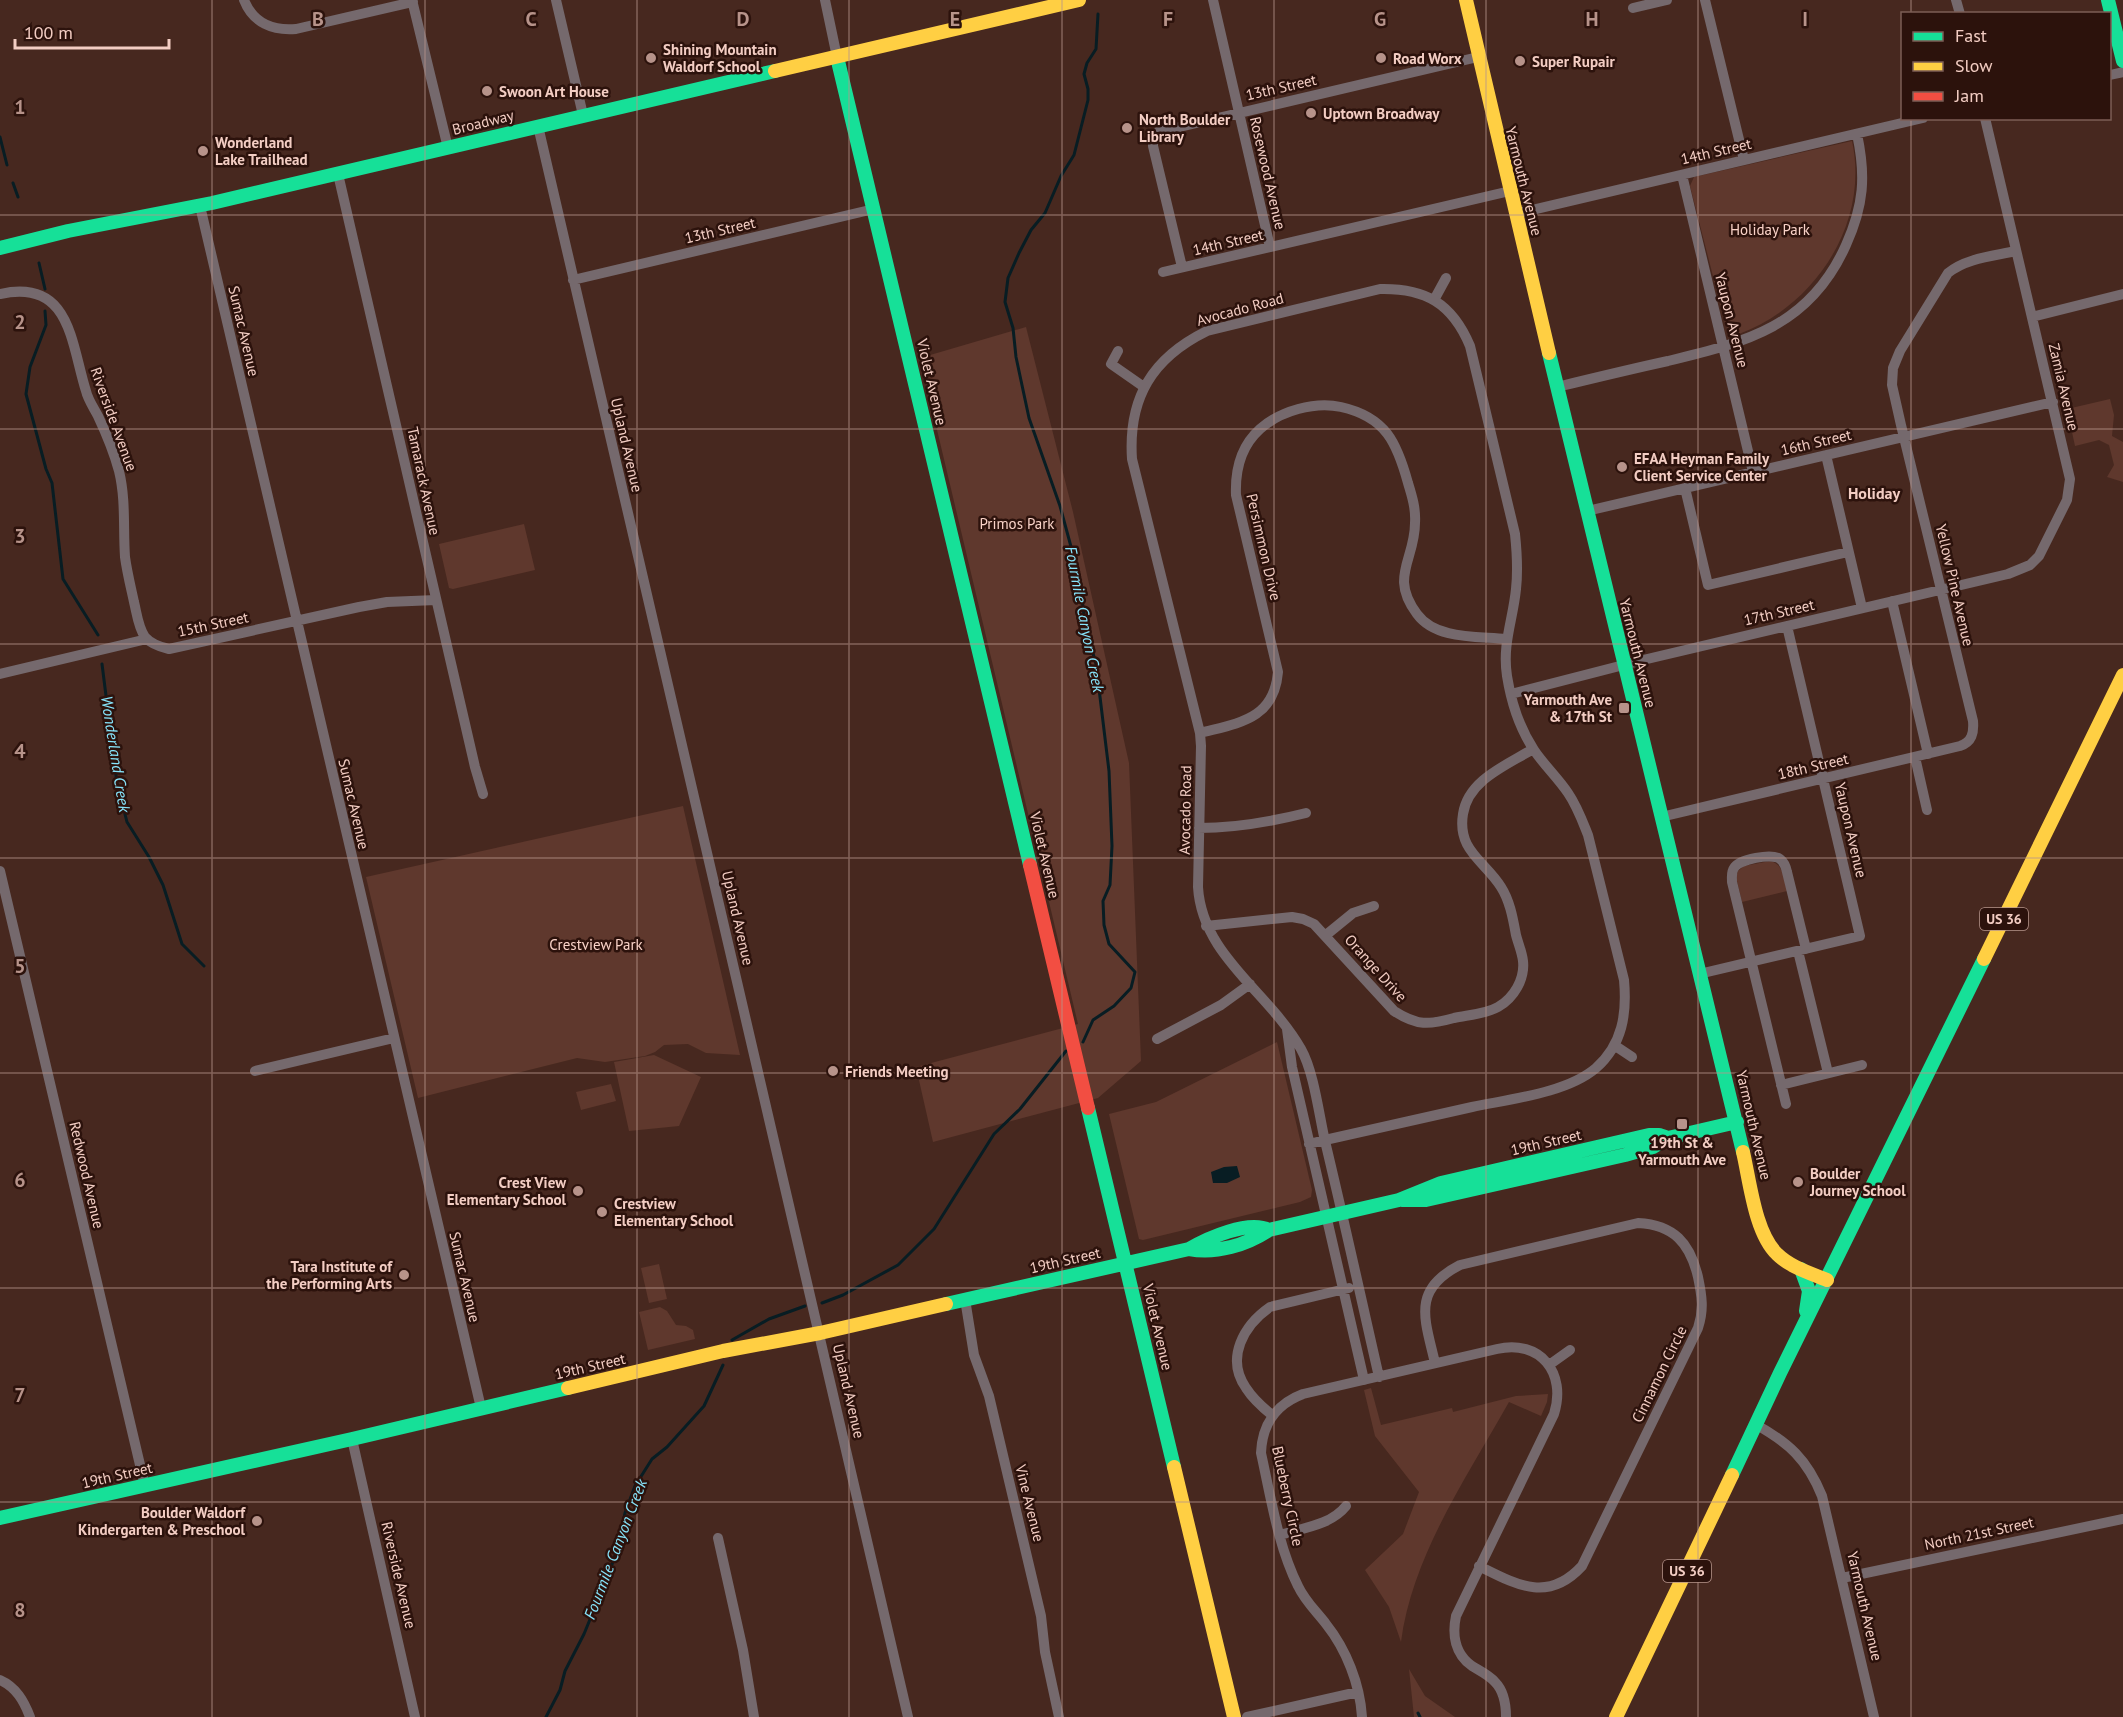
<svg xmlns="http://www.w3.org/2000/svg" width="2123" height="1717" font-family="'PT Sans',sans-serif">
  <rect width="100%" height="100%" fill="#47281f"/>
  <!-- green -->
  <path fill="#5f382d" d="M1852,141C1870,223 1815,306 1739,334L1726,327L1690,186L1694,177Z
    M1026,327L1073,512L1129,763L1141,1061L1098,1098L933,1142L916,1067L1078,1024L920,358Z
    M2110,399L2114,415L2112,436L2123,442V482L2107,477L2114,465L2109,445L2099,440L2075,446L2067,409Z
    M524,524L535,570L453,589L449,588L439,544Z
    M683,806L740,1055L706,1053L688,1044L664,1045L655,1052L645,1056L605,1062L577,1058L418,1098L366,877Z
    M1770,861C1784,864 1784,879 1787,891L1742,902L1736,877L1738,871L1744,866Z
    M1277,1042L1312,1190L1311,1197L1300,1202L1143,1240L1139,1239L1109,1114L1156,1102Z
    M654,1055L701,1077L679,1126L629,1131L614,1062Z
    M611,1084L616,1101L581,1110L576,1092Z
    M659,1264L667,1299L649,1303L641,1268Z
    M660,1307L667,1311L676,1325L686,1326L693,1330L695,1339L648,1350L639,1312Z
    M1371,1388L1381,1425L1452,1408L1453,1412L1516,1396L1548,1394L1547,1402L1541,1416L1509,1402C1467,1477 1412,1556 1401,1642L1389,1607L1365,1570L1403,1534L1419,1492L1375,1436L1364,1390Z
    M1409,1669L1425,1696L1455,1717H1414Z"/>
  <!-- water -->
  <path fill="#081d23" d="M1237,1166L1240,1177L1227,1183H1213L1211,1172L1224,1167Z"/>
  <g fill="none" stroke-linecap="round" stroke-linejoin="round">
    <!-- stream -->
    <path stroke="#081d23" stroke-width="3" d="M0,137L7,165
      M13,183L18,197
      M39,263L45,289
      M45,311L46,325L30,367L26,394L46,469L52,483L63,579L98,635
      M102,664L117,783L127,822L149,857L163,885L182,944L204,966
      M1083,1042L1093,1020L1114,1006L1131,988L1135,972L1109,944L1104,925L1103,901L1110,885L1112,846L1109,771L1096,664L1085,625L1080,580L1060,506L1029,418L1016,357L1013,328L1005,302L1008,278L1019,253L1031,230L1045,213L1061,176L1074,155L1088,100V89L1084,74L1087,63L1096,49L1098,14
      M822,1303L843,1295L898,1265L934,1229L994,1134L1020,1109L1066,1051
      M732,1340L769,1319L805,1306
      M1418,1713L1420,1717
      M546,1717L560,1690L565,1671L584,1634L609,1573L617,1550L625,1513L635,1486L652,1459L667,1447L704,1406L723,1365"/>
    <!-- street -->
    <path stroke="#75696d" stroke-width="10" d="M244,0C253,23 273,31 296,29L413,2
      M412,0L448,148
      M556,0L583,115
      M825,0L837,57
      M1213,0L1270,247
      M1705,0L1744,160
      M1956,0L1960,14
      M1633,8L1667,0
      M2110,75L2123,72
      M538,126L908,1717
      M338,174L475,767L483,794
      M1682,175L1753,472
      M200,206L481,1408
      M1515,214L1923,118
      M1182,267L1153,146V138L1158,132L1478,57
      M1163,272L1510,191
      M573,280L874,209
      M0,294C71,278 71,344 86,391C88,400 94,408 98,416C106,433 114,452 119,471C126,500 123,528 125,557C127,572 131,588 134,602C137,614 138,627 145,637C151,644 160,647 169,649L359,607L387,602L436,600
      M1434,300L1446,278
      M2032,317L2123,294
      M1118,351L1111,364L1144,387
      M1557,387C1594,378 1631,369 1668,361C1747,342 1810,326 1846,245C1864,205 1866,176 1857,134
      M1826,455L1862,608
      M1685,488L1708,585L1848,552
      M1587,511L2053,402
      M1892,601L1928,754
      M0,674L147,639
      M1511,694L1643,660L2008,574L2030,565L2039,556L2067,500L2070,479L1985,118
      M1200,733C1238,723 1274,720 1278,672L1236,495C1235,470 1241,446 1260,429C1280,411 1315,401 1341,407C1386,417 1397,443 1408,483C1412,496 1416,509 1415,523C1415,560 1389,577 1417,614C1436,640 1478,636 1506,639
      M1915,757L1927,810
      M1661,817L1960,746C1972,742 1974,733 1973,721L1901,425L1892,385L1893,368L1900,351L1948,273C1966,258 1994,256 2016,251
      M1199,828C1236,828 1270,822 1306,813
      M0,871L145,1486
      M1206,926L1292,917L1303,919L1314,924L1394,1011C1417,1026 1429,1025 1454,1018C1468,1015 1486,1014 1498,1007C1514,998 1525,979 1523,961C1522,952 1518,943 1516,935C1513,919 1510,901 1501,887C1485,861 1457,851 1463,814C1468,780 1507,765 1533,749
      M1326,935L1353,913L1374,906
      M1798,951L1828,1073
      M1699,974L1860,936L1787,626
      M1287,1029L1292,1067L1364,1380
      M1157,1039L1221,1005L1250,984
      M1614,1045L1632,1057
      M255,1071L394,1038
      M1781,1085L1862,1065
      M1786,1104L1732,882C1732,877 1731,872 1734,868C1739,859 1772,853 1780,859C1784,862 1786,867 1787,872L1806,949
      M1309,1144L1325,1140C1374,1129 1423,1118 1472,1107C1510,1099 1567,1093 1596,1068C1623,1044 1627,1013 1624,980L1588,835C1582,820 1577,806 1568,793C1558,778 1544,765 1534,750C1520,729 1511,701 1507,676C1502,644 1513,620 1516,589C1518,571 1517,553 1515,534L1470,346C1452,303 1425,288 1380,289L1207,331C1152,358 1128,398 1132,459L1200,733L1201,746L1198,887C1202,956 1269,992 1301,1049C1314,1072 1319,1115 1325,1141C1344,1220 1361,1298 1379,1377
      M965,1299L974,1355L989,1396L1041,1616L1045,1652L1059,1717
      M1435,1363C1425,1319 1411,1290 1460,1265L1638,1223C1674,1225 1690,1243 1698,1277C1702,1296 1704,1310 1698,1328L1582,1566C1548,1603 1517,1585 1479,1566
      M1549,1365L1570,1350
      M1272,1415C1262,1407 1253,1399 1246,1388C1225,1358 1244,1325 1270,1307L1349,1288
      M1755,1424C1789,1443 1807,1459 1822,1496L1874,1717
      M352,1439L415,1717
      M1280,1535C1303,1528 1331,1525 1346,1506
      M718,1538L743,1650L754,1717
      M1842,1578L2123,1519
      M0,1680C16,1687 24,1701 30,1717
      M1247,1717L1358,1692
      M1362,1717C1360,1684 1346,1649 1326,1624C1316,1611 1305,1601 1298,1586C1278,1546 1271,1498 1261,1453C1262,1425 1276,1404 1303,1394L1497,1349C1540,1339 1567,1373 1554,1414L1456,1616C1452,1635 1455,1654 1472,1666C1480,1671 1489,1675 1495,1682C1504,1691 1506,1705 1506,1717"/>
    <!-- fast -->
    <path stroke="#16e098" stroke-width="14" d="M2108,0L2123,61
      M837,57L1030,865
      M0,248L68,231L212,203L775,71
      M1549,353L1743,1152
      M1088,1108L1174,1467
      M1402,1200H1426L1625,1155L1653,1147L1668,1138L1737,1122
      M1189,1249C1217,1254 1246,1245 1269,1230L1399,1200L1441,1183L1649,1135H1659L1668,1138
      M1801,1269L1809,1291L1806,1311
      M946,1304L1189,1249C1208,1238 1248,1220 1269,1230
      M1732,1475L1780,1373L1984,959
      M0,1518L352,1439L568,1388"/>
    <!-- slow -->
    <path stroke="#ffcf43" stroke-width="14" d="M1466,0L1549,353
      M775,71L1079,0
      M1984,959L2123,675
      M1743,1152C1750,1182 1755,1233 1777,1254C1790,1267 1810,1273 1827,1280
      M568,1388L723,1351L820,1333L946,1304
      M1174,1467L1234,1717
      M1616,1717L1732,1475"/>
    <!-- jam -->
    <path stroke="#f24e42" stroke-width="14" d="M1030,865L1088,1108"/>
  </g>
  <!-- grid -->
  <path fill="none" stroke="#b7938a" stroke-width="1.5" stroke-opacity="0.55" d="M212,0V1717M425,0V1717M637,0V1717M849,0V1717M1062,0V1717M1274,0V1717M1486,0V1717M1698,0V1717M1911,0V14M1911,118V1717M0,215H2123M0,429H2123M0,644H2123M0,858H2123M0,1073H2123M0,1288H2123M0,1502H2123"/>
  <!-- markers -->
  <g fill="#b7938a" stroke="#2c120c" stroke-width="2">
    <circle cx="651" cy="58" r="6"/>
    <circle cx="1381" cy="58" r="6"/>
    <circle cx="1520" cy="61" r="6"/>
    <circle cx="487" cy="91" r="6"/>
    <circle cx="1311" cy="113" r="6"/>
    <circle cx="1127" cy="128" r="6"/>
    <circle cx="203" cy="151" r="6"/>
    <circle cx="1622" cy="467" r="6"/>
    <rect x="1618" y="702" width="12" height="12" rx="3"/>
    <circle cx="833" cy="1071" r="6"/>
    <rect x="1676" y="1118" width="12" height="12" rx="3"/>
    <circle cx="1798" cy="1182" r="6"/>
    <circle cx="578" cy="1191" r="6"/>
    <circle cx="602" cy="1212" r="6"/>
    <circle cx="404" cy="1275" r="6"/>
    <circle cx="257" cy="1521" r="6"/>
  </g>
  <g text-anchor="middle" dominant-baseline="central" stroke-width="5" stroke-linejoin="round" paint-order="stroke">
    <!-- shield labels -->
    <g fill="#2c120c" stroke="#b7958c" stroke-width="1.5">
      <rect x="1980" y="908" width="48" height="22" rx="4.5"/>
      <rect x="1663" y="1560" width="48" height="22" rx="4.5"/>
    </g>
    <g font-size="14" font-weight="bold" fill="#f3cdc3">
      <text x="2004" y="919">US 36</text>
      <text x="1687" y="1571">US 36</text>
    </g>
    <!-- poi labels -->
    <g font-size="15" font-weight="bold" fill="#f3cdc3" stroke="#2c120c" text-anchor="start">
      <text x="663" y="49">Shining Mountain<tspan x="663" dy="17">Waldorf School</tspan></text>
      <text x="1393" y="58">Road Worx</text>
      <text x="1532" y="61">Super Rupair</text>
      <text x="499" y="91">Swoon Art House</text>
      <text x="1323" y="113">Uptown Broadway</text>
      <text x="1139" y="119">North Boulder<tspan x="1139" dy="17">Library</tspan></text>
      <text x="215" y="142">Wonderland<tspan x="215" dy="17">Lake Trailhead</tspan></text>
      <text x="1634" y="458">EFAA Heyman Family<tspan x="1634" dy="17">Client Service Center</tspan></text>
      <text x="1612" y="699" text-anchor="end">Yarmouth Ave<tspan x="1612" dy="17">&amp; 17th St</tspan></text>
      <text x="845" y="1071">Friends Meeting</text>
      <text x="1682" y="1142" text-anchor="middle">19th St &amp;<tspan x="1682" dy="17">Yarmouth Ave</tspan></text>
      <text x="1810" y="1173">Boulder<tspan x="1810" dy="17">Journey School</tspan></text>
      <text x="566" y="1182" text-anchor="end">Crest View<tspan x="566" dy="17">Elementary School</tspan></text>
      <text x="614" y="1203">Crestview<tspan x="614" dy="17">Elementary School</tspan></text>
      <text x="392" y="1266" text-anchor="end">Tara Institute of<tspan x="392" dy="17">the Performing Arts</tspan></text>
      <text x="245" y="1512" text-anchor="end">Boulder Waldorf<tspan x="245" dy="17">Kindergarten &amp; Preschool</tspan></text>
    </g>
    <!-- street labels -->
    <g font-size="15" fill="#f3cdc3" stroke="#2c120c">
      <text transform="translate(1281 87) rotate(-13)">13th Street</text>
      <text transform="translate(483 122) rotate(-14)">Broadway</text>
      <text transform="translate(1716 151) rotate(-13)">14th Street</text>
      <text transform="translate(1268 173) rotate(77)">Rosewood Avenue</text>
      <text transform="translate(1524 181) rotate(76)">Yarmouth Avenue</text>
      <text transform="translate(720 230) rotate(-13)">13th Street</text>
      <text transform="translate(1228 242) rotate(-13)">14th Street</text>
      <text transform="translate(1240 309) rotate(-15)">Avocado Road</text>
      <text transform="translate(1732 320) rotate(76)">Yaupon Avenue</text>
      <text transform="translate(244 331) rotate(77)">Sumac Avenue</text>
      <text transform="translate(932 382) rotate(77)">Violet Avenue</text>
      <text transform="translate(2064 387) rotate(77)">Zamia Avenue</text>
      <text transform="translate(114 419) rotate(70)">Riverside Avenue</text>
      <text transform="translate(1816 442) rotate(-13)">16th Street</text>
      <text transform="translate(627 445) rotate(77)">Upland Avenue</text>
      <text transform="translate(424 481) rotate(78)">Tamarack Avenue</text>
      <text transform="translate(1264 547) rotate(77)">Persimmon Drive</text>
      <text transform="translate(1955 585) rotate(77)">Yellow Pine Avenue</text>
      <text transform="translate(1779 612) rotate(-13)">17th Street</text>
      <text transform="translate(213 624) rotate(-12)">15th Street</text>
      <text transform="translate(1638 653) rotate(76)">Yarmouth Avenue</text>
      <text transform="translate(1813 766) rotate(-13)">18th Street</text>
      <text transform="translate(354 804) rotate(77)">Sumac Avenue</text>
      <text transform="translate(1185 810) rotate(-89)">Avocado Road</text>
      <text transform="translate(1851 830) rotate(77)">Yaupon Avenue</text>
      <text transform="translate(1045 855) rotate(77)">Violet Avenue</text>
      <text transform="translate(738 918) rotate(77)">Upland Avenue</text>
      <text transform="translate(1376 968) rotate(48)">Orange Drive</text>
      <text transform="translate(1754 1125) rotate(77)">Yarmouth Avenue</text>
      <text transform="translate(1546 1142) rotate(-13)">19th Street</text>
      <text transform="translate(87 1175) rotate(77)">Redwood Avenue</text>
      <text transform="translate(1065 1260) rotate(-13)">19th Street</text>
      <text transform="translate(465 1277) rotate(77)">Sumac Avenue</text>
      <text transform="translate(1158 1327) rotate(77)">Violet Avenue</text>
      <text transform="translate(590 1366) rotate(-13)">19th Street</text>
      <text transform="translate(1659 1374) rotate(-64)">Cinnamon Circle</text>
      <text transform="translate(849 1391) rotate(77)">Upland Avenue</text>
      <text transform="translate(117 1475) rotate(-13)">19th Street</text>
      <text transform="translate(1288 1496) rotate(78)">Blueberry Circle</text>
      <text transform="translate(1030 1503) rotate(76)">Vine Avenue</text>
      <text transform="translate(1979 1533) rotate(-12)">North 21st Street</text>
      <text transform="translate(399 1575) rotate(77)">Riverside Avenue</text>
      <text transform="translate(1865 1606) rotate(77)">Yarmouth Avenue</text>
    </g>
    <!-- park labels -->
    <g font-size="15" fill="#fad3c8" stroke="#2c120c">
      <text x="1770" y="229">Holiday Park</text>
      <text x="1017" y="523">Primos Park</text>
      <text x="596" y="944">Crestview Park</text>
    </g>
    <!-- neighbourhood labels -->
    <g font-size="16" font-weight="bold" fill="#f3cdc3" stroke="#2c120c">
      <text x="1874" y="493">Holiday</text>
    </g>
    <!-- water labels -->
    <g font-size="16" font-style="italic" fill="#87e4fb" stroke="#2c120c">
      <text transform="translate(1085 619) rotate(79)">Fourmile Canyon Creek</text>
      <text transform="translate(116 754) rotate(81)">Wonderland Creek</text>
      <text transform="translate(615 1549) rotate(-69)">Fourmile Canyon Creek</text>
    </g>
  </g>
  <g font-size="20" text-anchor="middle" font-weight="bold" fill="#b7938a" stroke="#2c120c" stroke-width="5" stroke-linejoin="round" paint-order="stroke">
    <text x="318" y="26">B</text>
    <text x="531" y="26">C</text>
    <text x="743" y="26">D</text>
    <text x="955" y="26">E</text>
    <text x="1168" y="26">F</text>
    <text x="1380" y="26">G</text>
    <text x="1592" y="26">H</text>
    <text x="1805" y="26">I</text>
    <text x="20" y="114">1</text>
    <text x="20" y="329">2</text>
    <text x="20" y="543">3</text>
    <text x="20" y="758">4</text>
    <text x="20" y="973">5</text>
    <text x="20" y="1187">6</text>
    <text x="20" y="1402">7</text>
    <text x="20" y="1617">8</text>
  </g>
  <!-- legend -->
  <rect x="1901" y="12" width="210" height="108" fill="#2c120c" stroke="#7c5d55" stroke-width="1.5"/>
  <rect x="1913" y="32" width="30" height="9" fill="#16e098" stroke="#7c5d55" stroke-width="1.5"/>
  <text x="1955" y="42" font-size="18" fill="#f3cdc3">Fast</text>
  <rect x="1913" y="62" width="30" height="9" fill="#ffcf43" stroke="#7c5d55" stroke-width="1.5"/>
  <text x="1955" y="72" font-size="18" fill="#f3cdc3">Slow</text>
  <rect x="1913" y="92" width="30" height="9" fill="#f24e42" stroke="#7c5d55" stroke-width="1.5"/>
  <text x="1955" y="102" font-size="18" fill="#f3cdc3">Jam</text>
  <!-- scale -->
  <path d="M15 39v9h154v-9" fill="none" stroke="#f3cdc3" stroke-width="3"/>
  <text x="24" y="39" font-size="18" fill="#f3cdc3" stroke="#2c120c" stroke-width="4.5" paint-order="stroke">100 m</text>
</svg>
